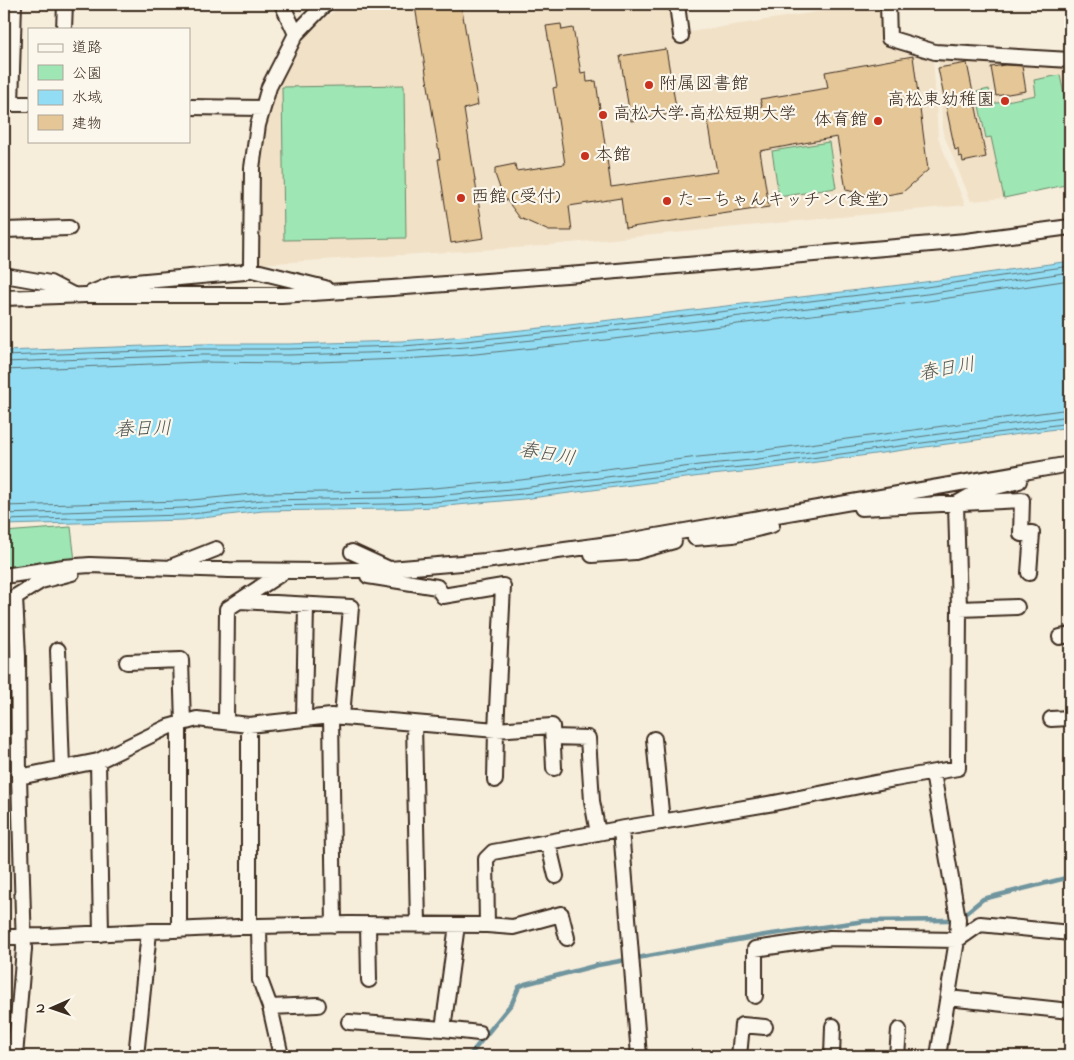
<svg xmlns="http://www.w3.org/2000/svg" width="1074" height="1060" font-family="'Indie Flower','Klee One',sans-serif">
  <rect width="100%" height="100%" fill="#f6eddb"/>
  <filter id="ink" filterUnits="userSpaceOnUse"><feTurbulence type="fractalNoise" baseFrequency=".02" numOctaves="2"/><feDisplacementMap in="SourceGraphic" scale="10" xChannelSelector="R" yChannelSelector="G"/><feConvolveMatrix kernelMatrix="1 2 1 2 8 2 1 2 1" color-interpolation-filters="sRGB"/></filter>
  <g filter="url(#ink)">
    <!-- built -->
    <path fill="#f1e1c7" d="M343,4H673L677,34L868,4H885L894,47L933,55L938,137L965,205L528,247L257,264L259,168L273,92L302,36Z
      M938,56L1070,63V184L1004,198L971,201L943,133Z"/>
    <!-- green -->
    <path fill="#9ee6b4" stroke="#6c8869" d="M1060,75L1070,123V184L1004,198L991,137L986,138L976,92L989,89L992,104L1036,95L1034,80Z
      M404,85L406,238L284,240L282,87Z
      M829,142L836,188L779,197L772,151Z
      M71,527L75,561L4,571V532Z"/>
    <!-- water -->
    <path fill="#92ddf3" stroke="#6f959e" d="M1070,261V427L752,471L701,476L523,499L435,507L388,509L263,511L184,520L4,525V351L201,344H288L402,341L465,336L569,325L925,282Z"/>
    <g fill="none" stroke-linecap="round" stroke-linejoin="round">
      <!-- shore -->
      <path stroke="#5e7273" stroke-width="1" d="M4,356L201,349H288L403,346L465,341L570,330L926,287L1070,266
        M4,362L201,355H288L403,352L466,347L571,336L927,294L1070,272
        M4,370L201,362L288,363L403,359L466,355L572,344L928,301L1070,280
        M4,506L182,501L262,493L387,491L434,488L521,480L698,457L750,452L1070,409
        M4,514L183,508L263,500L387,498L434,496L522,488L699,465L751,460L1070,416
        M4,520L183,515L263,506L388,504L435,502L523,494L700,471L752,466L1070,423"/>
      <!-- stream -->
      <path stroke="#6f959e" stroke-width="4.5" d="M961,917L983,899L1070,877
        M469,1056L512,1003L519,987L525,984L598,965L765,935L865,921L948,920"/>
    </g>
    <!-- building -->
    <path fill="#e4c697" stroke="#3b2a1e" d="M428,4H461L478,105L464,109L484,238L451,243L438,159H440L415,6Z
      M561,24L562,30L573,28L581,73L586,72L587,82L596,81L611,187L717,172L707,115L762,106L760,99L828,88L825,72L913,56L928,170L903,192L876,197L846,190L837,137L760,151L769,207L625,228L621,198L569,206L572,231H549L520,218L502,194L495,174V168L515,164L516,171L565,164L553,88L557,87L546,26Z
      M666,49L677,113L631,121L620,56Z
      M967,63L986,157L963,162L962,156L959,157L958,149L955,150L938,68Z
      M1005,65L1022,66L1026,91L996,96L991,67Z"/>
    <g fill="none" stroke-linecap="round" stroke-linejoin="round">
      <defs>
        <path id="minor" d="M282,4L296,34
          M677,4L681,36
          M888,4L889,38L935,52L1070,60
          M64,29L65,4
          M4,104H29
          M11,104L14,4
          M189,107L263,108
          M4,230L69,228
          M248,269L325,288
          M4,275L50,283L73,295
          M91,293L113,284L245,272L251,266L252,168L258,125L263,108L269,87L296,34L325,4
          M4,298L86,295H281L392,288L594,273L966,241L1070,227
          M861,508L1022,500L1021,534L1032,533L1029,573
          M695,538L733,535L772,525
          M352,552L387,568
          M592,555L635,552L674,541
          M173,566L216,549
          M4,576L64,567L90,565L229,570L317,571L390,569L485,561L616,543L1070,464
          M368,576L437,587L443,596L503,586L496,730L495,780
          M240,601L351,607L342,717
          M959,609L1017,607
          M1060,637L1070,635
          M58,650L62,768
          M127,662L181,660L183,723
          M331,716L414,723L418,924
          M304,719L306,605
          M1051,719L1070,718
          M226,722L227,609L285,571
          M414,723L496,730L552,726L554,768
          M249,725V927
          M553,737L588,738L592,801L598,833
          M654,739L662,822
          M98,761L101,934
          M933,773L958,919L957,940L938,1056
          M19,777L98,761L168,727L197,719L249,725L331,716L334,925
          M621,829L639,1056
          M548,842L556,876
          M368,924L369,980
          M487,925L486,859L493,852L619,829L774,803L895,779L958,768L959,609L956,504L977,492L1019,481
          M259,926L260,980L270,1007L281,1056
          M179,930V724
          M4,937L45,936L259,926L349,924L487,925L513,927L561,914L567,938
          M755,996V949L830,938L957,940L980,924L1070,933
          M948,998L1070,1011
          M270,1007L318,1005
          M349,1022L443,1029L457,925
          M443,1029L479,1033
          M15,1056L24,949L19,777L18,656L15,597L41,581L72,573
          M136,1056L149,932
          M739,1056L742,1025L765,1027
          M832,1056L833,1026
          M897,1056L899,1030"/>
      </defs>
      <!-- minor casing -->
      <use href="#minor" stroke="#3b2a1e" stroke-width="18"/>
      <!-- minor -->
      <use href="#minor" stroke="#fbf7ec" stroke-width="14"/>
    </g>
  </g>
  <!-- markers -->
  <g fill="#c8321e" stroke="#fbf7ec" stroke-width="2">
    <circle cx="649" cy="85" r="5"/>
    <circle cx="1005" cy="101" r="5"/>
    <circle cx="603" cy="115" r="5"/>
    <circle cx="878" cy="121" r="5"/>
    <circle cx="585" cy="156" r="5"/>
    <circle cx="461" cy="198" r="5"/>
    <circle cx="667" cy="201" r="5"/>
  </g>
  <g text-anchor="middle" dominant-baseline="central" stroke-width="4.5" stroke-linejoin="round" paint-order="stroke">
    <!-- poi labels -->
    <g font-size="18" fill="#3b2a1e" stroke="#fbf7ec" text-anchor="start">
      <text x="659" y="85">附属図書館</text>
      <text x="995" y="101" text-anchor="end">高松東幼稚園</text>
      <text x="613" y="115">高松大学·高松短期大学</text>
      <text x="868" y="121" text-anchor="end">体育館</text>
      <text x="595" y="156">本館</text>
      <text x="471" y="198">西館 (受付)</text>
      <text x="677" y="201">たーちゃんキッチン(食堂)</text>
    </g>
    <!-- water labels -->
    <g font-size="19" font-style="italic" fill="#515753" stroke="#fbf7ec">
      <text transform="translate(947 370) rotate(-10)">春日川</text>
      <text transform="translate(143 430) rotate(-2)">春日川</text>
      <text transform="translate(547 455) rotate(10)">春日川</text>
    </g>
  </g>
  <!-- margin -->
  <rect width="1074" height="1060" fill="none" stroke="#fbf7ec" stroke-width="20"/>
  <rect x="10" y="10" width="1054" height="1040" fill="none" stroke="#3b2a1e" stroke-width="2" filter="url(#ink)"/>
  <!-- legend -->
  <rect x="28" y="28" width="162" height="115" fill="#fbf7ec" stroke="#aea59a"/>
  <rect x="38" y="44" width="25" height="8" fill="#fbf7ec" stroke="#aea59a"/>
  <text x="72" y="52" font-size="15" fill="#3b2a1e">道路</text>
  <rect x="38" y="65" width="25" height="15" fill="#9ee6b4" stroke="#aea59a"/>
  <text x="72" y="78" font-size="15" fill="#3b2a1e">公園</text>
  <rect x="38" y="90" width="25" height="15" fill="#92ddf3" stroke="#aea59a"/>
  <text x="72" y="102" font-size="15" fill="#3b2a1e">水域</text>
  <rect x="38" y="115" width="25" height="15" fill="#e4c697" stroke="#aea59a"/>
  <text x="72" y="128" font-size="15" fill="#3b2a1e">建物</text>
  <!-- north arrow -->
  <g transform="translate(52 1008) rotate(268)" stroke="#fbf7ec" stroke-width="4" paint-order="stroke">
  <path d="M0-4L9 19L0 12L-9 19Z" fill="#3b2a1e"/>
  <text y="-8" font-size="14" font-weight="bold" text-anchor="middle" fill="#3b2a1e">N</text>
  </g>
</svg>
